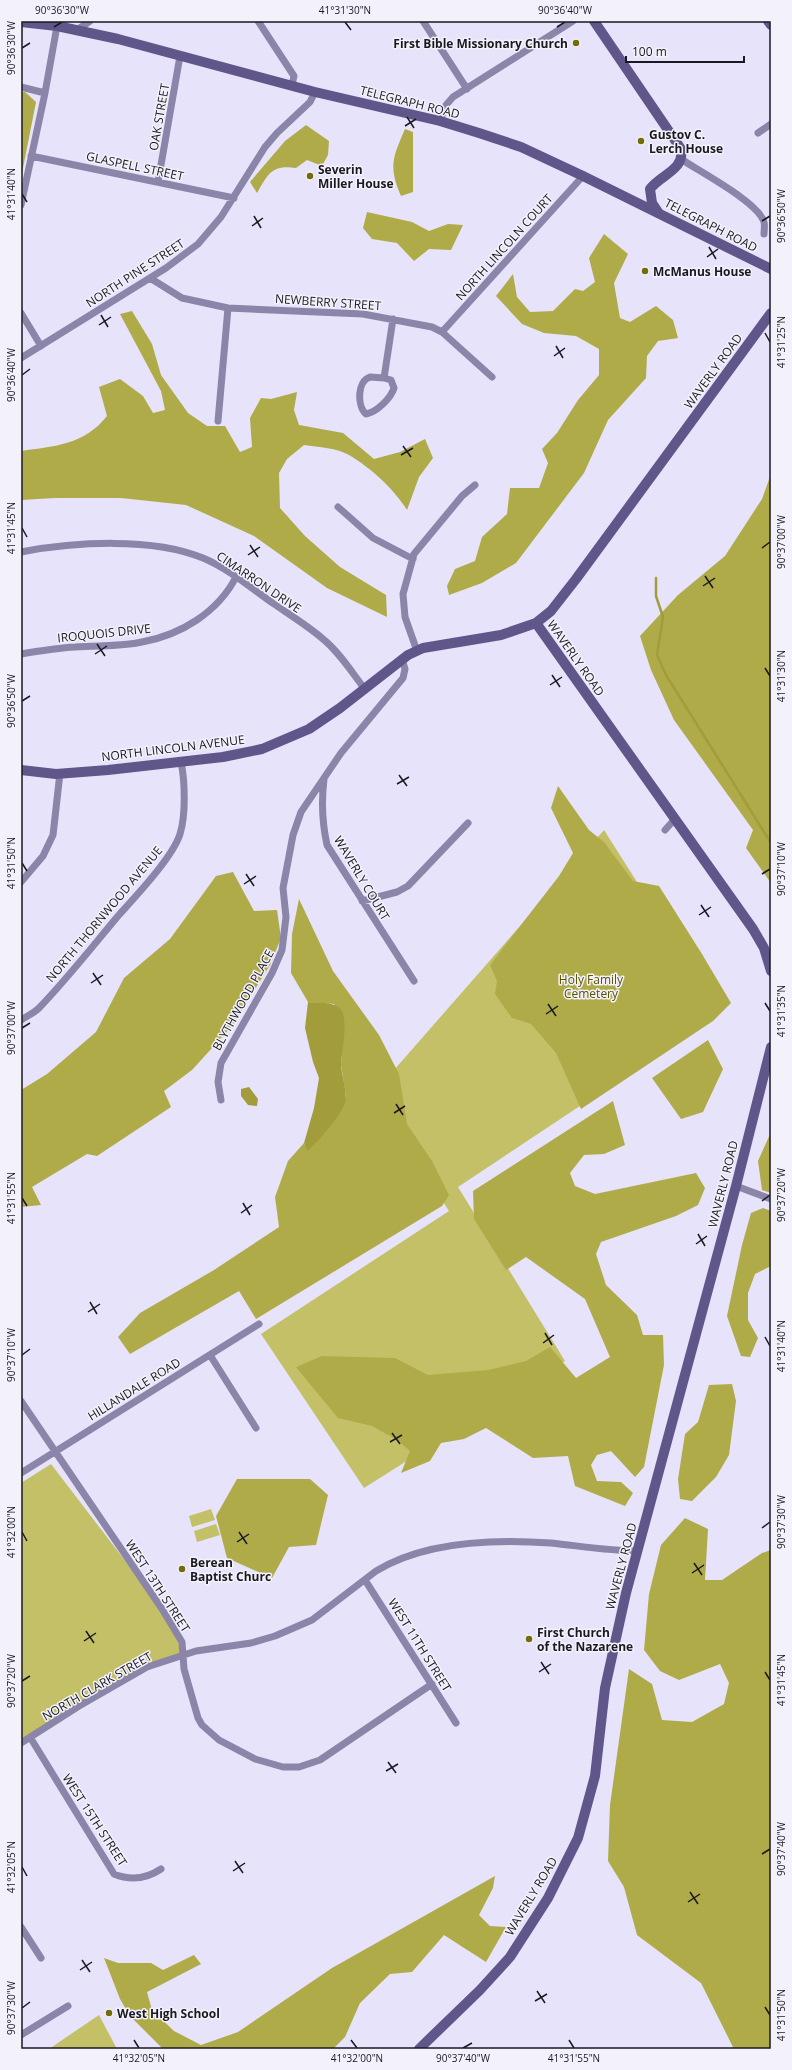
<svg xmlns="http://www.w3.org/2000/svg" width="792" height="2070" font-family="'Open Sans',sans-serif">
  <rect width="100%" height="100%" fill="#e6e3fa"/>
  <!-- green -->
  <path fill="#c4c067" d="M604,830L720,1013L458,1187L565,1361L364,1488L261,1334L449,1211L373,1094Z
    M51,1464L162,1609L182,1642L183,1655L169,1658L21,1743V1483Z
    M211,1509L215,1520L192,1527L189,1516Z
    M216,1524L220,1535L197,1542L194,1531Z
    M99,2015L117,2049H49Z"/>
  <!-- forest -->
  <path fill="#b0ab49" d="M21,92H25L36,102L21,178Z
    M306,125L329,141L328,155L322,166L307,160L296,168C272,164 268,174 257,193L250,182L285,141Z
    M405,129L413,132V192L401,196C388,166 393,157 405,129Z
    M367,212L412,222L429,231L448,224L463,225L451,250L429,249L414,261L397,243L372,239L363,228Z
    M604,234L628,254L614,283L620,318L630,322L656,306L673,320L678,338L658,341L647,356L646,378L608,420L584,473L516,563L482,583L449,595L447,586L455,569L475,561L482,537L507,514L510,488H539L548,463L542,449L557,433L578,400L599,375V349L576,336L544,333L522,324L496,296L513,274L517,297L530,312L553,311L575,289L583,291L595,282L589,258Z
    M132,311L152,344L161,375L188,413L207,426H225L240,452L252,447L250,418L261,398L271,399L297,392L294,410L299,425L343,433L374,459L400,452L425,439L433,458L419,477L407,510C394,489 371,468 349,455C337,448 319,447 304,445L287,459L279,473L280,508L305,536L340,567L386,595L387,617L327,588L254,536L186,505L121,498H55L21,500V451C55,446 84,445 107,416L99,387L120,379L143,396L153,413L165,410L161,391L120,314Z
    M771,474V883L746,848L753,830L674,720L651,670L640,636L678,595L725,556L762,499Z
    M558,786L589,830L604,842L633,881L659,886L702,954L731,1003L713,1021L581,1109L556,1053L531,1024L512,1018L495,994L497,981L490,965L559,876L573,853L551,808Z
    M233,872L254,911L277,910L281,938L270,965L232,1026L192,1070L164,1091L171,1107L97,1156L87,1154L32,1187L41,1205L21,1207V1090L47,1074L96,1032L124,978L170,939L216,876Z
    M299,899L333,971L379,1035L399,1074L407,1124L432,1161L449,1195L442,1206L256,1319L239,1291L130,1354L118,1337L140,1313L214,1270L279,1227L275,1197L288,1161L304,1143L307,1150L346,1096L341,1065L344,1020L334,1004L308,1002L291,973L292,934Z
    M708,1040L723,1069L703,1112L681,1119L652,1078Z
    M613,1101L625,1145L604,1154L584,1155L570,1173L575,1186L595,1194L696,1173L705,1188L698,1205L676,1216L601,1242L596,1254L606,1285L637,1315L643,1335H663L664,1365L644,1467L635,1477L611,1451L597,1455L591,1465L597,1481L621,1482L633,1493L625,1506L575,1486L568,1456L533,1458L486,1428L464,1439L441,1443L430,1461L401,1473L410,1451L397,1440L372,1426L338,1418L296,1367L322,1356L395,1358L428,1375L488,1370L526,1361L550,1347L576,1378L610,1357L585,1299L526,1257L506,1270L474,1219L473,1191Z
    M771,1132V1193L762,1190L758,1161Z
    M763,1208L771,1211V1266L755,1274L748,1293V1320L758,1338L750,1357L741,1356L727,1316L742,1245L751,1213Z
    M732,1384L736,1401L729,1455L716,1477L692,1501L680,1499L678,1479L685,1434L698,1422L709,1385Z
    M237,1479H310L328,1495L316,1545L289,1547L272,1578L227,1558L216,1516Z
    M685,1518L708,1529L705,1580H722L762,1553L771,1550V2049H732L733,2047L701,1983L637,1935L624,1887L608,1861L610,1805L629,1669L652,1684L662,1720L692,1722L724,1704L729,1683L720,1664L679,1680L660,1671L644,1650L649,1594L661,1545Z
    M495,1876L493,1888L479,1915L490,1926L506,1927L486,1962L444,1935L412,1972L390,1974L360,2003L345,2037L333,2049H163L130,2016L120,1999L104,1958L118,1963H151L163,1970L194,1955L201,1964L147,1992L152,2010L174,2031L201,2045L238,2032L332,1968Z"/>
  <!-- water -->
  <path fill="#a29d3a" d="M308,1002C318,1003 336,1001 342,1011C348,1023 342,1050 341,1063C341,1076 348,1090 345,1103C340,1117 319,1141 307,1151L304,1143L314,1108L319,1078L313,1062L305,1028Z
    M249,1087L258,1099L257,1106L248,1105L241,1096V1089Z"/>
  <g fill="none" stroke-linecap="round" stroke-linejoin="round">
    <!-- stream -->
    <path stroke="#a29d3a" stroke-width="2.5" d="M656,578V596L663,617L657,655L666,675L771,843"/>
    <!-- street -->
    <path stroke="#8a85a9" stroke-width="7" d="M258,21L294,76L292,85
      M423,21L467,89
      M77,30L90,21
      M21,87L45,93
      M440,121L446,105L453,97L573,21
      M758,133L771,124
      M31,156L234,198
      M681,159C700,172 758,202 764,222C765,225 764,231 764,234
      M158,182L180,56
      M21,205L45,93L57,26
      M150,278L182,298L228,308L363,314L432,327L442,332L492,377
      M21,313L41,346
      M442,332L583,176
      M21,358L166,268L198,244L221,217L265,147L277,133L310,102L315,92
      M370,377L384,378L391,380L394,388C391,398 377,412 366,414C357,406 357,381 370,377Z
      M384,378L393,319
      M218,421L228,308
      M338,507L373,538L413,559
      M21,552C74,542 153,537 203,558C229,569 251,588 274,604C290,615 308,626 323,639C339,652 351,671 364,688
      M417,651L405,617L403,594L414,554L462,496L475,485
      M21,654C39,651 57,648 75,647C98,645 120,647 142,642C181,635 218,612 236,577
      M324,779C321,803 322,822 327,845L414,981
      M665,830L674,820
      M21,882L43,856L53,835L60,773
      M362,901L397,892L408,886L468,823
      M21,1020C27,1016 34,1013 39,1008C67,979 92,947 118,916C135,897 173,857 180,834C186,815 185,781 181,762
      M221,1100L218,1082L221,1063L272,973L282,950L286,917L283,888L293,835L301,812L341,753L403,678L405,669L402,659
      M736,1186L771,1199
      M210,1355L256,1428
      M21,1401L162,1609L182,1642L184,1669L198,1718L202,1725L219,1740L255,1759L283,1767H299L320,1760L432,1684
      M21,1473L259,1324
      M365,1580L456,1723
      M30,1737L114,1874C131,1881 146,1879 161,1869
      M21,1743L79,1706L147,1667L196,1651L251,1643L275,1636L312,1620L376,1571C425,1541 495,1539 551,1543C580,1546 609,1551 638,1551
      M21,1927L41,1958
      M21,2035L68,2006"/>
    <!-- secondary -->
    <path stroke="#60568a" stroke-width="10" d="M594,21L681,149C685,170 660,175 650,189L652,203L658,212
      M768,21L771,25
      M21,22L57,26L118,39L315,92L440,121L479,133L521,147L583,176L771,269
      M536,623L753,929L764,948L771,971
      M21,770L56,774L108,770L223,757L262,749L309,729L340,708L408,655L423,648L501,635L536,623L551,611L576,579L771,313
      M419,2049L480,1990L510,1957L548,1898L578,1838L595,1776L605,1688L626,1593L736,1186L771,1047"/>
  </g>
  <!-- ticks -->
  <path fill="none" stroke="#1a1921" stroke-width="1.5" d="M345,22L351,30M54,27L62,22M557,27L565,22M22,48L30,43M407,117L414,128M405,126L416,119M22,194L27,202M254,216L261,228M762,221L770,216M252,226L263,218M709,247L716,259M707,257L718,249M101,315L108,327M99,325L111,317M765,333L770,342M556,346L563,358M554,356L565,348M22,375L30,369M403,446L411,457M401,455L413,448M22,528L27,537M250,545L258,557M762,548L770,542M248,555L260,547M705,576L713,588M703,586L715,578M97,644L105,656M95,654L107,646M765,668L770,676M552,675L560,687M550,685L562,677M22,701L30,696M399,775L407,786M397,784L409,777M22,863L27,871M246,874L254,886M762,874L770,869M244,884L256,876M701,905L709,917M699,915L711,907M93,973L101,985M91,983L103,975M765,1003L770,1011M548,1004L556,1016M546,1014L558,1006M22,1028L30,1023M396,1104L403,1115M394,1113L405,1106M22,1198L27,1206M762,1201L770,1195M243,1203L250,1215M241,1213L252,1205M698,1234L705,1246M696,1244L707,1236M90,1302L97,1314M88,1312L100,1304M545,1333L552,1345M765,1337L770,1346M543,1343L554,1335M22,1355L30,1349M392,1433L400,1444M390,1442L402,1435M762,1528L770,1522M22,1532L27,1541M239,1532L247,1544M237,1542L249,1534M694,1563L702,1575M692,1573L704,1565M86,1631L94,1643M84,1641L96,1633M541,1662L549,1674M539,1672L551,1664M765,1672L770,1680M22,1681L30,1676M388,1762L396,1773M386,1771L398,1764M762,1854L770,1849M235,1861L243,1873M22,1867L27,1876M233,1871L245,1863M690,1892L698,1904M688,1902L700,1894M82,1960L90,1972M80,1970L92,1962M537,1991L545,2003M535,2001L547,1994M765,2007L770,2015M22,2008L30,2002M134,2040L139,2048M351,2040L357,2048M569,2040L574,2048M463,2048L472,2043"/>
  <!-- markers -->
  <g fill="#726d0a" stroke="#f3f2fb" stroke-width="1.5">
    <circle cx="576" cy="43" r="4"/>
    <circle cx="641" cy="141" r="4"/>
    <circle cx="310" cy="176" r="4"/>
    <circle cx="645" cy="271" r="4"/>
    <circle cx="182" cy="1569" r="4"/>
    <circle cx="529" cy="1639" r="4"/>
    <circle cx="109" cy="2013" r="4"/>
  </g>
  <g text-anchor="middle" dominant-baseline="central" stroke-width="3" stroke-linejoin="round" paint-order="stroke">
    <!-- poi labels -->
    <g font-size="12" font-weight="bold" fill="#1a1921" stroke="#f3f2fb" text-anchor="start">
      <text x="568" y="43" text-anchor="end">First Bible Missionary Church</text>
      <text x="649" y="134">Gustov C.<tspan x="649" dy="14">Lerch House</tspan></text>
      <text x="318" y="169">Severin<tspan x="318" dy="14">Miller House</tspan></text>
      <text x="653" y="271">McManus House</text>
      <text x="190" y="1562">Berean<tspan x="190" dy="14">Baptist Churc</tspan></text>
      <text x="537" y="1632">First Church<tspan x="537" dy="14">of the Nazarene</tspan></text>
      <text x="117" y="2013">West High School</text>
    </g>
    <!-- street labels -->
    <g font-size="12" fill="#1a1921" stroke="#f3f2fb">
      <text transform="translate(410 102) rotate(14)">TELEGRAPH ROAD</text>
      <text transform="translate(159 117) rotate(-80)">OAK STREET</text>
      <text transform="translate(135 166) rotate(12)">GLASPELL STREET</text>
      <text transform="translate(711 225) rotate(27)">TELEGRAPH ROAD</text>
      <text transform="translate(504 247) rotate(-48)">NORTH LINCOLN COURT</text>
      <text transform="translate(135 273) rotate(-33)">NORTH PINE STREET</text>
      <text transform="translate(328 302) rotate(4)">NEWBERRY STREET</text>
      <text transform="translate(713 371) rotate(-54)">WAVERLY ROAD</text>
      <text transform="translate(259 582) rotate(34)">CIMARRON DRIVE</text>
      <text transform="translate(104 633) rotate(-6)">IROQUOIS DRIVE</text>
      <text transform="translate(576 658) rotate(55)">WAVERLY ROAD</text>
      <text transform="translate(173 748) rotate(-7)">NORTH LINCOLN AVENUE</text>
      <text transform="translate(362 878) rotate(59)">WAVERLY COURT</text>
      <text transform="translate(104 914) rotate(-50)">NORTH THORNWOOD AVENUE</text>
      <text transform="translate(243 1000) rotate(-61)">BLYTHWOOD PLACE</text>
      <text transform="translate(723 1184) rotate(-76)">WAVERLY ROAD</text>
      <text transform="translate(134 1389) rotate(-32)">HILLANDALE ROAD</text>
      <text transform="translate(621 1566) rotate(-75)">WAVERLY ROAD</text>
      <text transform="translate(158 1586) rotate(57)">WEST 13TH STREET</text>
      <text transform="translate(420 1645) rotate(58)">WEST 11TH STREET</text>
      <text transform="translate(97 1686) rotate(-30)">NORTH CLARK STREET</text>
      <text transform="translate(95 1820) rotate(57)">WEST 15TH STREET</text>
      <text transform="translate(531 1896) rotate(-59)">WAVERLY ROAD</text>
    </g>
    <!-- park labels -->
    <g font-size="12" fill="#575305" stroke="#f3f2fb">
      <text x="591" y="979">Holy Family<tspan x="591" dy="14">Cemetery</tspan></text>
    </g>
  </g>
  <!-- border -->
  <rect width="792" height="2070" fill="none" stroke="#f3f2fb" stroke-width="44"/>
  <!-- scale -->
  <path d="M626 56v6h118v-6" fill="none" stroke="#1a1921" stroke-width="2"/>
  <text x="632" y="56" font-size="12" fill="#1a1921" stroke="#f3f2fb" stroke-width="3" paint-order="stroke">100 m</text>
  <rect x="22" y="22" width="748" height="2026" fill="none" stroke="#1a1921" stroke-width="1.5"/>
  <g font-size="10" text-anchor="middle" fill="#1a1921">
    <text x="62" y="14">90°36'30"W</text>
    <text x="345" y="14">41°31'30"N</text>
    <text x="565" y="14">90°36'40"W</text>
    <text transform="translate(11 48) rotate(-90)" y="4">90°36'30"W</text>
    <text transform="translate(11 194) rotate(-90)" y="4">41°31'40"N</text>
    <text transform="translate(781 216) rotate(-90)" y="4">90°36'50"W</text>
    <text transform="translate(781 342) rotate(-90)" y="4">41°31'25"N</text>
    <text transform="translate(11 375) rotate(-90)" y="4">90°36'40"W</text>
    <text transform="translate(11 528) rotate(-90)" y="4">41°31'45"N</text>
    <text transform="translate(781 542) rotate(-90)" y="4">90°37'00"W</text>
    <text transform="translate(781 676) rotate(-90)" y="4">41°31'30"N</text>
    <text transform="translate(11 701) rotate(-90)" y="4">90°36'50"W</text>
    <text transform="translate(11 863) rotate(-90)" y="4">41°31'50"N</text>
    <text transform="translate(781 869) rotate(-90)" y="4">90°37'10"W</text>
    <text transform="translate(781 1011) rotate(-90)" y="4">41°31'35"N</text>
    <text transform="translate(11 1028) rotate(-90)" y="4">90°37'00"W</text>
    <text transform="translate(781 1195) rotate(-90)" y="4">90°37'20"W</text>
    <text transform="translate(11 1198) rotate(-90)" y="4">41°31'55"N</text>
    <text transform="translate(781 1346) rotate(-90)" y="4">41°31'40"N</text>
    <text transform="translate(11 1355) rotate(-90)" y="4">90°37'10"W</text>
    <text transform="translate(781 1522) rotate(-90)" y="4">90°37'30"W</text>
    <text transform="translate(11 1532) rotate(-90)" y="4">41°32'00"N</text>
    <text transform="translate(781 1680) rotate(-90)" y="4">41°31'45"N</text>
    <text transform="translate(11 1681) rotate(-90)" y="4">90°37'20"W</text>
    <text transform="translate(781 1849) rotate(-90)" y="4">90°37'40"W</text>
    <text transform="translate(11 1867) rotate(-90)" y="4">41°32'05"N</text>
    <text transform="translate(11 2008) rotate(-90)" y="4">90°37'30"W</text>
    <text transform="translate(781 2015) rotate(-90)" y="4">41°31'50"N</text>
    <text x="139" y="2062">41°32'05"N</text>
    <text x="357" y="2062">41°32'00"N</text>
    <text x="463" y="2062">90°37'40"W</text>
    <text x="574" y="2062">41°31'55"N</text>
  </g>
</svg>
